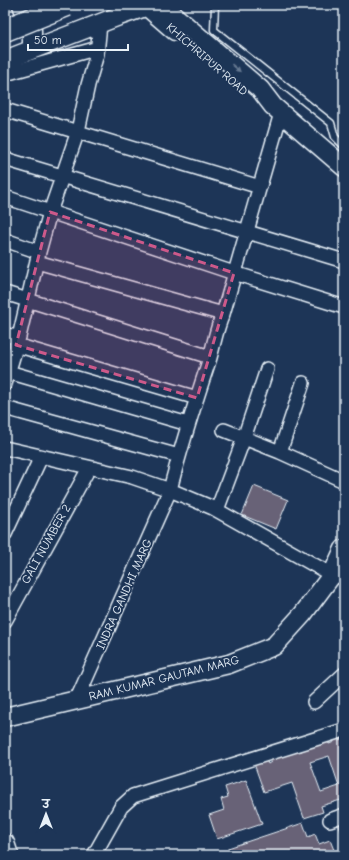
<svg xmlns="http://www.w3.org/2000/svg" width="349" height="860" font-family="'Comic Neue','Playpen Sans Deva',sans-serif">
  <rect width="100%" height="100%" fill="#1d3557"/>
  <filter id="ink" filterUnits="userSpaceOnUse"><feTurbulence type="fractalNoise" baseFrequency=".025" numOctaves="2"/><feDisplacementMap in="SourceGraphic" scale="8" xChannelSelector="R" yChannelSelector="G"/><feConvolveMatrix kernelMatrix="1 2 1 2 8 2 1 2 1" color-interpolation-filters="sRGB"/></filter>
  <g filter="url(#ink)">
    <!-- building -->
    <path fill="#686277" stroke="#e8f1f8" fill-rule="evenodd" d="M254,486L288,500L276,529L242,515Z
      M344,731V799L321,806L323,812L304,818L292,783L264,792L253,761L265,757L268,764L271,762L269,756L295,747L297,752L302,751L300,745L326,736L329,744L334,742L332,735ZM329,756L339,786L321,792L310,762Z
      M246,780L262,824L217,839L209,815L224,810L221,799L228,797L225,787Z
      M344,821V839L338,823Z
      M303,823L308,837L315,834L319,844L330,840L336,855H230L228,848Z"/>
    <g fill="none" stroke-linecap="round" stroke-linejoin="round">
      <defs>
        <path id="lane" d="M215,5L214,30L331,123L335,137L344,146"/>
        <path id="street" d="M5,74L98,48
          M5,110L260,187
          M5,159L344,261
          M5,197L234,273L344,307
          M5,240L39,252
          M37,262L223,314
          M5,293L210,357
          M5,335L19,337
          M16,345L197,398
          M5,371L188,424
          M5,384L19,337L39,252L50,212L78,131L88,85L97,54L100,24
          M5,408L179,456
          M224,430L280,452L344,481
          M5,448L132,477L170,490L213,508L332,575L344,577
          M280,452L303,383
          M217,510L244,438L267,369
          M5,534L41,457
          M5,621L89,468
          M77,699L170,490C181,446 195,403 209,361C214,345 216,329 223,314L281,113
          M314,702L344,674
          M330,820L344,815
          M94,855L121,807L133,796L344,730"/>
        <path id="secondary" d="M22,5L32,30V49
          M145,5L175,31
          M165,5L170,12L260,89L273,106L344,167
          M5,60L119,16L151,5
          M5,717L229,664L274,646L303,614L332,575L344,549
          M5,843L9,855"/>
      </defs>
      <!-- lane casing -->
      <use href="#lane" stroke="#e8f1f8" stroke-width="9"/>
      <!-- street casing -->
      <use href="#street" stroke="#e8f1f8" stroke-width="16"/>
      <!-- secondary casing -->
      <use href="#secondary" stroke="#e8f1f8" stroke-width="21"/>
      <!-- lane -->
      <use href="#lane" stroke="#1d3557" stroke-width="6"/>
      <!-- street -->
      <use href="#street" stroke="#1d3557" stroke-width="13"/>
      <!-- secondary -->
      <use href="#secondary" stroke="#1d3557" stroke-width="18"/>
      <defs>
        <path id="highway-bridge" d="M5,30L67,5"/>
      </defs>
      <!-- highway-bridge casing -->
      <use href="#highway-bridge" stroke="#e8f1f8" stroke-width="25" stroke-linecap="butt"/>
      <!-- highway-bridge -->
      <use href="#highway-bridge" stroke="#1d3557" stroke-width="22"/>
    </g>
    <!-- one-way arrows -->
    <defs><path id="oneway-solid" d="M-6-.8H1V-3.2L6.5 0L1 3.2V.8H-6Z"/></defs>
    <use fill="#64778f" href="#oneway-solid" transform="translate(236 68) rotate(41)"/>
  </g>
  <!-- marked area -->
  <path fill="#cd598a" fill-opacity="0.2" stroke="#cd598a" stroke-width="3" stroke-dasharray="8 5" stroke-linejoin="round" d="M50,212L234,273L197,398L16,345Z"/>
  <g text-anchor="middle" dominant-baseline="central" stroke-width="3.5" stroke-linejoin="round" paint-order="stroke">
    <!-- street labels -->
    <g font-size="12" fill="#e8f1f8" stroke="#1d3557">
      <text transform="translate(207 59) rotate(41)">KHICHRIPUR ROAD</text>
      <text transform="translate(46 544) rotate(-61)">GALI NUMBER 2</text>
      <text transform="translate(124 594) rotate(-66)">INDRA GANDHI MARG</text>
      <text transform="translate(164 678) rotate(-14)">RAM KUMAR GAUTAM MARG</text>
    </g>
  </g>
  <!-- margin -->
  <rect width="349" height="860" fill="none" stroke="#1d3557" stroke-width="20"/>
  <rect x="10" y="10" width="329" height="840" fill="none" stroke="#e8f1f8" stroke-width="1.5" filter="url(#ink)"/>
  <!-- north arrow -->
  <g transform="translate(46 814)" stroke="#1d3557" stroke-width="3" paint-order="stroke">
  <path d="M0-3L7 15L0 10L-7 15Z" fill="#e8f1f8"/>
  <text y="-6" font-size="11" font-weight="bold" text-anchor="middle" fill="#e8f1f8">उ</text>
  </g>
  <!-- scale -->
  <path d="M28 44v6h100v-6" fill="none" stroke="#e8f1f8" stroke-width="2"/>
  <text x="34" y="44" font-size="12" fill="#e8f1f8" stroke="#1d3557" stroke-width="3" paint-order="stroke">50 m</text>
</svg>
